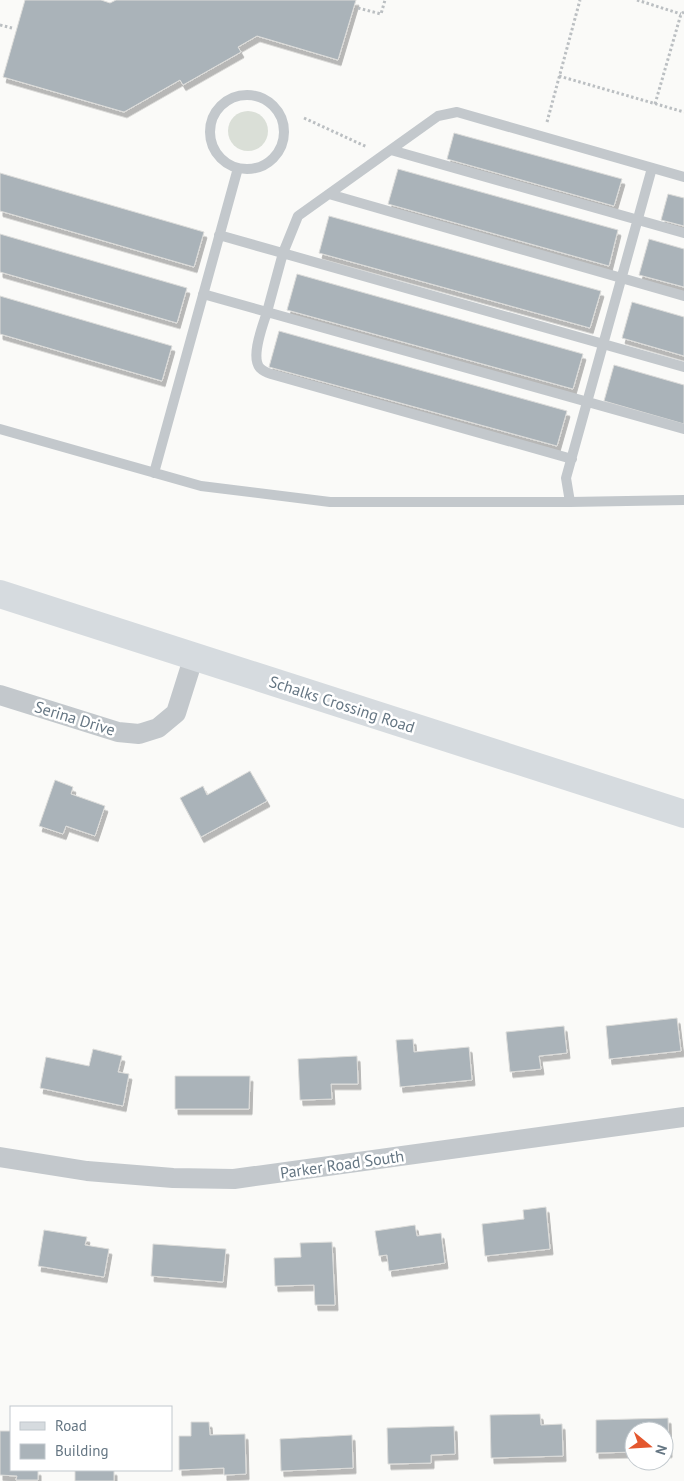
<svg xmlns="http://www.w3.org/2000/svg" width="684" height="1481" font-family="'PT Sans',sans-serif">
  <defs>
    <filter id="shadow"><feDropShadow dx="3" dy="5.5" stdDeviation="0" flood-color="#0004"/></filter>
  </defs>
  <rect width="100%" height="100%" fill="#fafaf8"/>
  <!-- green -->
  <path fill="#dadfd7" d="M228 131a20 20 0 1 1 40 0a20 20 0 1 1-40 0Z"/>
  <!-- building -->
  <path fill="#aab3b9" stroke="#dcdcda" filter="url(#shadow)" d="M25,0H101L110,3L116,0H356L338,60L257,36L238,47L241,52L183,85L180,80L124,112L3,77Z
    M454,133L622,179L614,206L447,159Z
    M398,169L618,230L609,266L388,204Z
    M0,173L204,232L194,267L0,211Z
    M668,194L684,198V226L661,220Z
    M329,216L601,291L590,328L319,253Z
    M0,234L187,288L177,323L0,272Z
    M649,239L684,249V287L639,275Z
    M297,274L583,354L573,389L287,310Z
    M0,296L172,346L162,381L0,334Z
    M632,302L684,317V356L622,338Z
    M279,331L567,411L557,446L269,367Z
    M614,365L684,385V424L604,401Z
    M250,771L267,801L201,837L180,798L203,786L207,795Z
    M55,780L73,787L71,794L105,806L95,836L66,826L63,834L39,826Z
    M677,1018L681,1051L609,1059L606,1026Z
    M564,1026L567,1053L539,1056L541,1069L510,1072L506,1032Z
    M413,1039L414,1052L469,1047L472,1080L400,1087L396,1040Z
    M93,1049L122,1056L118,1072L129,1074L123,1106L40,1088L46,1057L89,1066Z
    M357,1056L358,1084H331L332,1099L300,1100L298,1059Z
    M175,1076H250L249,1109H175Z
    M546,1207L550,1249L485,1256L482,1224L524,1219L523,1210Z
    M415,1225L417,1236L441,1233L445,1263L389,1271L387,1255L379,1256L375,1231Z
    M44,1230L87,1237L85,1245L109,1249L104,1277L38,1266Z
    M332,1242L335,1305H315L314,1285L275,1286L274,1258L301,1257L300,1243Z
    M153,1244L226,1249L223,1282L151,1276Z
    M540,1414L541,1425L562,1424L563,1456L491,1458L490,1415Z
    M668,1418L669,1452H664V1431H634V1452L596,1453V1420Z
    M191,1422H209L210,1435L245,1434L246,1474L224,1475V1468L179,1470V1436H191Z
    M454,1426L455,1454L431,1455V1463L388,1464L387,1428Z
    M0,1431H11V1470H38V1480H16L17,1476L0,1475Z
    M352,1435L353,1468L281,1471L280,1439Z
    M75,1470H114V1481H75Z"/>
  <g fill="none" stroke-linecap="round" stroke-linejoin="round">
    <!-- path -->
    <path stroke="#bbbfc2" stroke-width="3" stroke-dasharray="2.5 2.5" stroke-linecap="butt" d="M637,0L681,14
      M358,8L381,14L385,0
      M0,25L12,28
      M559,76L684,112
      M655,104L681,14L684,12
      M304,118L367,147
      M547,122L580,0"/>
    <!-- lane -->
    <path stroke="#c3c8cc" stroke-width="10" d="M210 132a37 37 0 1 1 74 0a37 37 0 1 1-74 0Z
      M391,150L684,233
      M329,194L684,296
      M219,235L684,367
      M203,294L267,312L283,253L298,216L438,116L457,112L684,177
      M0,429L201,486L330,502H570L684,500
      M572,459L271,374C268,373 263,371 260,368C250,357 263,325 267,312L684,429
      M154,473L238,168
      M570,502L566,478L652,168"/>
    <!-- street -->
    <path stroke="#c3c8cc" stroke-width="20" d="M0,695L118,732L139,734L158,728L176,713L194,656
      M0,1157L87,1171L173,1178L234,1179L684,1117"/>
    <!-- secondary -->
    <path stroke="#d6dbdf" stroke-width="28" d="M0,594L684,814"/>
  </g>
  <g text-anchor="middle" dominant-baseline="central" stroke-width="5" stroke-linejoin="round" paint-order="stroke">
    <!-- street labels -->
    <g font-size="16" fill="#657683" stroke="#fff">
      <text transform="translate(342 704) rotate(18)">Schalks Crossing Road</text>
      <text transform="translate(75 718) rotate(17)">Serina Drive</text>
      <text transform="translate(342 1164) rotate(-8)">Parker Road South</text>
    </g>
  </g>
  <!-- legend -->
  <rect x="10" y="1406" width="162" height="65" fill="#ffffff" stroke="#c1c8cd"/>
  <rect x="20" y="1422" width="25" height="8" fill="#d6dbdf" stroke="#c1c8cd"/>
  <text x="55" y="1431" font-size="15" fill="#657683">Road</text>
  <rect x="20" y="1444" width="25" height="15" fill="#aab3b9" stroke="#c1c8cd"/>
  <text x="55" y="1456" font-size="15" fill="#657683">Building</text>
  <!-- north arrow -->
  <g transform="translate(649 1446) rotate(108)"><circle r="24" fill="#ffffff" stroke="#c1c8cd"/>
  <path d="M0-4L9 19L0 12L-9 19Z" fill="#e4572e"/>
  <text y="-8" font-size="14" font-weight="bold" text-anchor="middle" fill="#657683">N</text>
  </g>
</svg>
